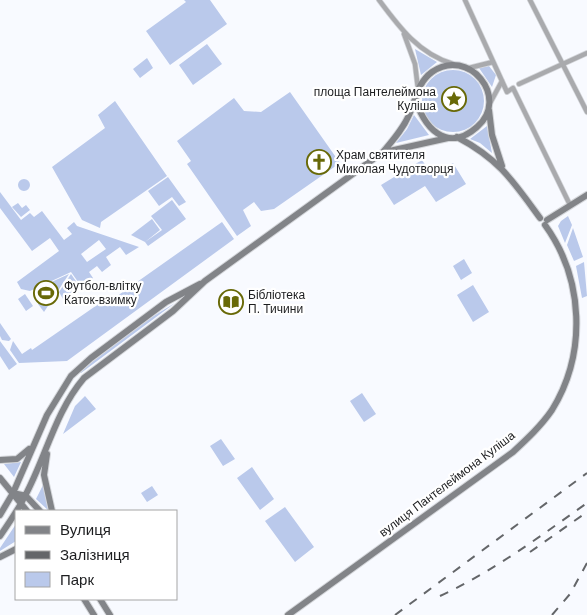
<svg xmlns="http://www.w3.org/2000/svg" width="587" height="615" font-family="Helvetica,sans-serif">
  <rect width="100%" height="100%" fill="#f8faff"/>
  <!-- green -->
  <path fill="#bac9eb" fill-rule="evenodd" d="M184,0H210L227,24L170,65L146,31L186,2Z
    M207,44L222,64L193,85L179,65Z
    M415,49L437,62L421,75Z
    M147,58L153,68L140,78L133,69Z
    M489,66L496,75L492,87L479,68Z
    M422 101a31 31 0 1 1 62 0a31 31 0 1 1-62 0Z
    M290,92L340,163L274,209L261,211L254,202L243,210L251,226L237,236L187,164L191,161L177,141L234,98L244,111L261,112Z
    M115,101L167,176L101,222L100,228L82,220L52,167L105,128L98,115Z
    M414,115L429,135L396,143L407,129Z
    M487,126L492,153L480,143L470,139Z
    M422,160L432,175L453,163L466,184L436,202L425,186L394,205L381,185Z
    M168,177L186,202L179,206L172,197L159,206L148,191Z
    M18 185a6 6 0 1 1 12 0a6 6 0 1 1-12 0Z
    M0,192L21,220L30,213L34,217L42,211L64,240L72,234L67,228L74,222L77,226L139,247L126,255L120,247L106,257L111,265L102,272L97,266L89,272L93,278L81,286L71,272L30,291L21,289L17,282L59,251L50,238L32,251L0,208ZM99,240L106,249L87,262L81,254Z
    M172,200L186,219L148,246L145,242L162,230L151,216Z
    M18,203L22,208L26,205L30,210L21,217L12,207Z
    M568,216L572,225L565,243L558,226L561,221Z
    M152,219L160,230L145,242L131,235Z
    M222,222L234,239L67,361L19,363L10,350L13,341L22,354L31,348L32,350L100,303L103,306Z
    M573,228L583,257L574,261L567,245Z
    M464,259L472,273L461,280L453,266Z
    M584,262L587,296L582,298L576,266Z
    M69,274L44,312L38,304L43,301L36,292L47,284Z
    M71,274L80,287L63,299L59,292Z
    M473,285L489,312L473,322L457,295Z
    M25,294L33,306L26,311L18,299Z
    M175,303L81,373L79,372L142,323Z
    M0,323L11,339L9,341L2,340L0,336Z
    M0,341L17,364L9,370L0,356Z
    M362,393L376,414L364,422L350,401Z
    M85,396L96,409L63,434L75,406Z
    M221,439L235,459L223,466L210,446Z
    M21,462L14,477L4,464Z
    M252,467L274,499L260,510L237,478Z
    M43,485L49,511L36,499Z
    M152,486L158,495L147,502L141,493Z
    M285,507L314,547L295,562L265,521Z
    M16,524V541L0,551V548Z"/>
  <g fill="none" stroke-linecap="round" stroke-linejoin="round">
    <defs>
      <path id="street" d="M379,0C399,27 419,54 453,64
        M465,0L507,92L513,88L570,205
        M530,0L587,112
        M404,34L415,64L418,89
        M469,68L493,62
        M519,84L587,53
        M490,103L502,81"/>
      <path id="secondary" d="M489,110L492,135L502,166
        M457,137C499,159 513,181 540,218
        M385,152L448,138
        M547,220L587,195
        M47,454L44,475L52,511
        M0,460L17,459L29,449
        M0,478L27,511
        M13,493L26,496L40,511
        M0,515L13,493L47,415L71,376L91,358L166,302L200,284
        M0,536C9,523 18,510 25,496C46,457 55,412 84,378L173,311L205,281L383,152C393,140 403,129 409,115C416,100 417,83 432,72C468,46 511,98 477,127C447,154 422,127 415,96
        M0,557L16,549
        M84,599L94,615
        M100,599L110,615
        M288,615L513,452C527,439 541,426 552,410C587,353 584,279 545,225"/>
    </defs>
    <!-- street casing -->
    <use href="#street" stroke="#d5d7db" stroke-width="6"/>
    <!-- secondary casing -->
    <use href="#secondary" stroke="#d5d7db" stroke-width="8"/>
    <!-- street -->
    <use href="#street" stroke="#a9aaad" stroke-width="4.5"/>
    <!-- secondary -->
    <use href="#secondary" stroke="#828488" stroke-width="6"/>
    <!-- rail -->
    <path stroke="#646669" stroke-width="2" stroke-dasharray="9 9" stroke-linecap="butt" d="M530,552L587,512
      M440,596C494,571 539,537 587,503
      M395,615L587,473
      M552,615L570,594L587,563"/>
  </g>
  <!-- icons -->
  <defs>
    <symbol id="sight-ring" viewBox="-11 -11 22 22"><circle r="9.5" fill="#fff" stroke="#686907" stroke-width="1.5"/><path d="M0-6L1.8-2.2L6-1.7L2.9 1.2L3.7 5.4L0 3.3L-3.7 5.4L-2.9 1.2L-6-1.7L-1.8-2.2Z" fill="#686907"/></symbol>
    <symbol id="church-ring" viewBox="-11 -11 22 22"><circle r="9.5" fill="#fff" stroke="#686907" stroke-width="1.5"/><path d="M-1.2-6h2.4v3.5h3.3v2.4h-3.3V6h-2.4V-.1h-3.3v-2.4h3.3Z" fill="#686907"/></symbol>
    <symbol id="stadium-ring" viewBox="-11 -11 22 22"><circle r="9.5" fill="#fff" stroke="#686907" stroke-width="1.5"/><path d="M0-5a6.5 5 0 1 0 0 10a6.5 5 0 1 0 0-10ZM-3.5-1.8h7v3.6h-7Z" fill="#686907"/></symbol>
    <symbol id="library-ring" viewBox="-11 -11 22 22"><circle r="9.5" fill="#fff" stroke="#686907" stroke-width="1.5"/><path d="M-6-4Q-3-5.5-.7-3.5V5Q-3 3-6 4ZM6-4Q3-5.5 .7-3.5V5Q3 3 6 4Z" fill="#686907"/></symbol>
  </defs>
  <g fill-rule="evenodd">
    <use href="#sight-ring" x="440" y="85" width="28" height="28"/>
    <use href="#church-ring" x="305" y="148" width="28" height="28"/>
    <use href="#stadium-ring" x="32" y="279" width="28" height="28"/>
    <use href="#library-ring" x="217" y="288" width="28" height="28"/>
  </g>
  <g text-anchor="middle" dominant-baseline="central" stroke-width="4.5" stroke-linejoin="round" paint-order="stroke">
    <!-- poi labels -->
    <g font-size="12" fill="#1d1e20" stroke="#fff" text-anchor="start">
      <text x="436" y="92" text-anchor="end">площа Пантелеймона<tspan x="436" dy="14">Куліша</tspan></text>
      <text x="336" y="155">Храм святителя<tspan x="336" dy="14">Миколая Чудотворця</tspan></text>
      <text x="64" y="286">Футбол-влітку<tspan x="64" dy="14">Каток-взимку</tspan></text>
      <text x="248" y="295">Бібліотека<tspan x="248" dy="14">П. Тичини</tspan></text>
    </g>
    <!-- street labels -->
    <g font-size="12" fill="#1d1e20" stroke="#fff">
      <text transform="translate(447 484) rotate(-37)">вулиця Пантелеймона Куліша</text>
    </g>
  </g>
  <!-- legend -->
  <rect x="15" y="510" width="162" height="90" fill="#ffffff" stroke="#a5a5a6"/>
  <rect x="25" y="526" width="25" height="8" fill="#828488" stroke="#a5a5a6"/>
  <text x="60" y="535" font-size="15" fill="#1d1e20">Вулиця</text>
  <rect x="25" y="551" width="25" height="8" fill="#646669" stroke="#a5a5a6"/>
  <text x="60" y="560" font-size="15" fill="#1d1e20">Залізниця</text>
  <rect x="25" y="572" width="25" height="15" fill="#bac9eb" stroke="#a5a5a6"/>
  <text x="60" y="585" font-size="15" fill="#1d1e20">Парк</text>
</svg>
